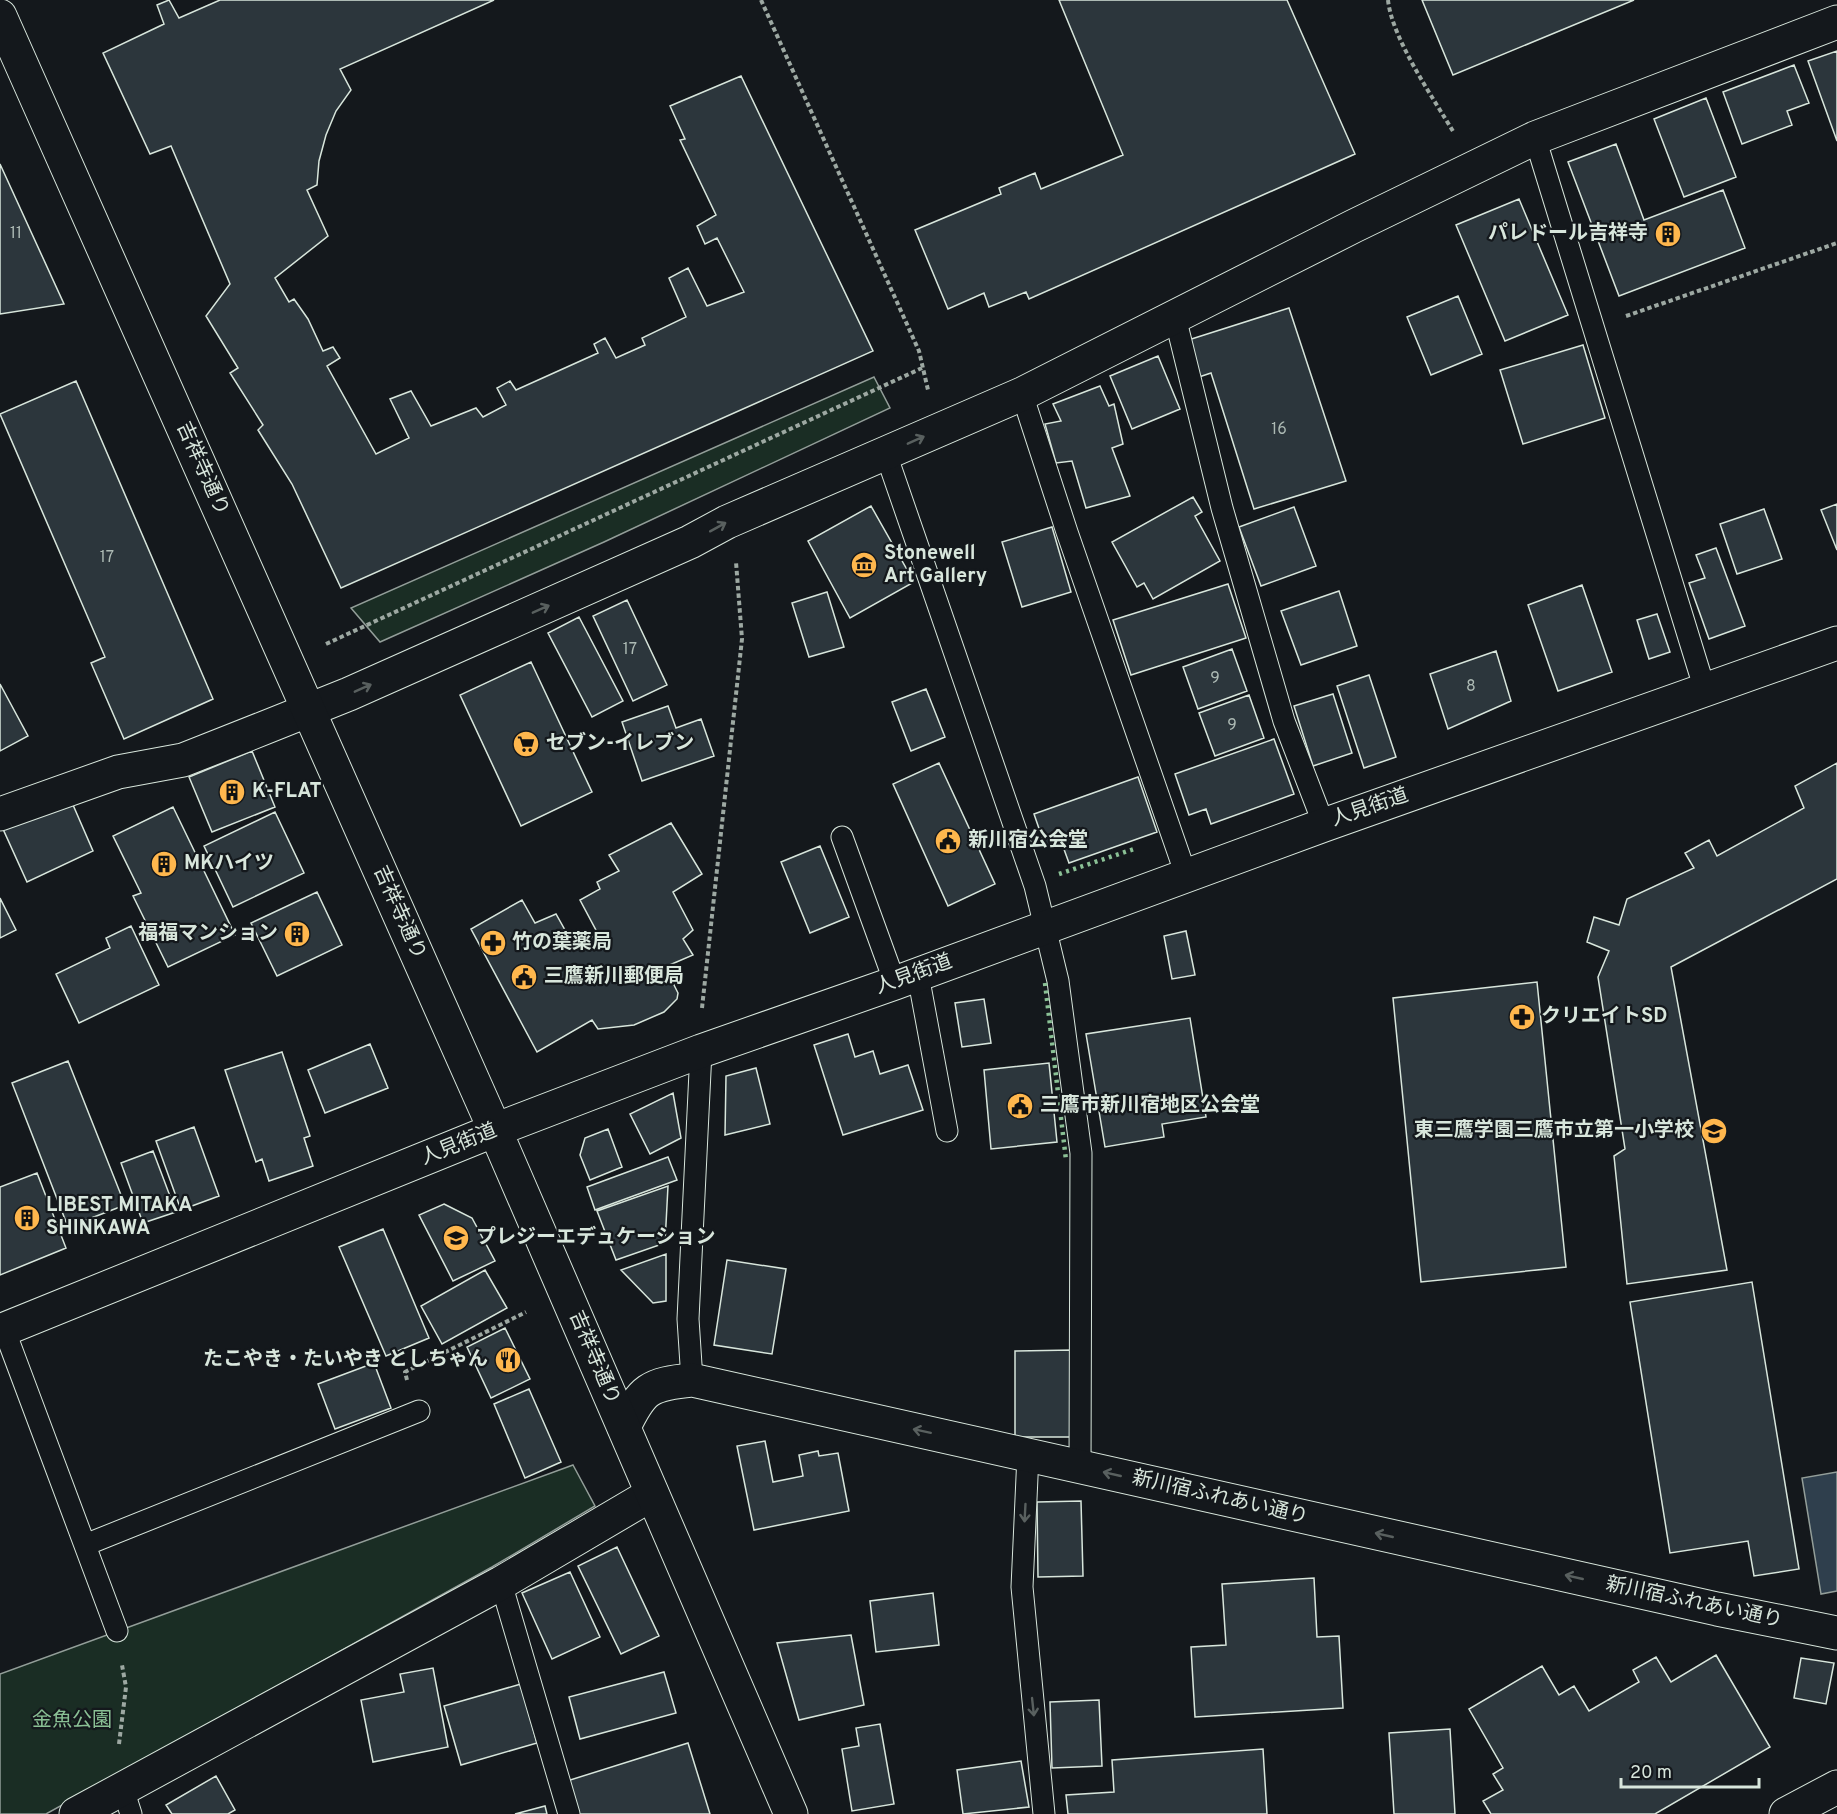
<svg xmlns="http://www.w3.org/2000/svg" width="1837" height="1814" font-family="Overpass,'Noto Sans JP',sans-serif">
  <rect width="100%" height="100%" fill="#14181c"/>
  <!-- green -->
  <path fill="#1a2d24" stroke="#939e99" stroke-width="1.5" d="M874,377L890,408L604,542L380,642L351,608Z
    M573,1465L595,1506L492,1567L46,1814H0V1674Z"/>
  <!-- water -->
  <path fill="#2f3f4d" stroke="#939e99" stroke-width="1.5" d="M1837,1472V1591L1821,1594L1802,1478Z"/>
  <!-- building -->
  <path fill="#2c363c" stroke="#d8e6dc" stroke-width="1.5" d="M169,0L179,18L220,0H494L340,69L351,90L336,111L326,135L319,161L317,185L307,190L328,236L275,278L289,302L294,299L308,319L323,351L333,347L340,358L327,366L376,454L409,438L390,399L411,391L431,426L476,408L483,417L506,405L497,388L510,381L516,390L598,353L594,344L605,338L616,358L645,345L642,338L686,317L669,278L688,268L707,306L744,292L717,238L705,244L697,226L716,215L680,140L685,139L670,106L741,76L873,351L341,588L292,484L258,430L263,425L230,373L238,368L206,316L230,284L171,146L150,154L103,53L164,24L157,5Z
    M1059,0H1287L1355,154L1029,299L1026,292L989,307L984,293L948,309L915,230L1001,194L999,188L1035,173L1041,189L1123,155Z
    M1422,0H1634L1453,75Z
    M1837,51V141L1808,61Z
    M1794,65L1809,103L1787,111L1792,125L1742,144L1723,92Z
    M1706,98L1736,177L1684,197L1654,119Z
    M1616,144L1644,220L1723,190L1745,248L1619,296L1568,162Z
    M0,164L64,304L0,314Z
    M1519,199L1568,315L1505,341L1456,225Z
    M1458,296L1482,354L1431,375L1407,317Z
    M1289,308L1346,481L1254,509L1211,373L1193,379L1182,342Z
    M1583,345L1605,418L1523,444L1500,370Z
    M1158,356L1180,409L1132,429L1110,376Z
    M76,381L213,699L124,739L91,663L105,657L0,414Z
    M1100,386L1109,406L1114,404L1123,444L1112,448L1130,496L1086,508L1072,461L1056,463L1045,424L1061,421L1053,404Z
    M1193,497L1202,512L1195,516L1220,561L1153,599L1144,583L1137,587L1112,542Z
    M1837,504V550L1821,510Z
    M871,506L914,582L850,618L808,541Z
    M1294,507L1316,566L1261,586L1239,527Z
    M1764,509L1782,559L1737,574L1720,524Z
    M1052,527L1071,592L1022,607L1002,542Z
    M1716,548L1745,626L1709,639L1689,583L1705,578L1696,555Z
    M1228,584L1246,638L1131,675L1113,620Z
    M1582,585L1612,672L1558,691L1528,605Z
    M1339,591L1357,646L1301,665L1281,611Z
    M827,592L844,647L809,657L792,603Z
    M627,600L667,685L633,701L593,616Z
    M1657,614L1670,652L1649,659L1637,620Z
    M579,617L623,701L592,717L548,633Z
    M1232,649L1247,691L1198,709L1183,667Z
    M1496,651L1511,701L1448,729L1430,674Z
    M531,662L592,792L521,826L460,695Z
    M1369,675L1396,757L1364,768L1337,686Z
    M0,684L28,736L0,751Z
    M926,689L945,737L911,751L892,702Z
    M1333,694L1352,753L1313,766L1294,706Z
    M1249,695L1264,738L1215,756L1199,713Z
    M668,706L676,728L701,719L714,756L642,781L622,722Z
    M1274,739L1294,794L1211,824L1206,809L1189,815L1175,774Z
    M252,751L275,807L212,832L189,777Z
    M939,763L995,884L948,906L893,784Z
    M1837,763V879L1671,967L1727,1270L1627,1284L1614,1156L1625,1149L1598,977L1609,951L1587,942L1594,917L1619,925L1627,899L1694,868L1685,853L1709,840L1717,856L1804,808L1795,786Z
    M1138,777L1157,832L1069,863L1061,841L1045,846L1034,814Z
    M70,798L93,851L27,882L3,829Z
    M173,807L235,935L168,967L133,896L141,893L113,836Z
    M275,812L304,873L233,907L204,846Z
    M671,823L702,874L673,892L693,930L683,939L693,955L665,967L678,993L677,999L664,1012L634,1025L598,1029L592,1020L537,1052L471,929L522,900L535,923L556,914L574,946L598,934L580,900L600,889L597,882L619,871L609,855Z
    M820,846L849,917L810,933L781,862Z
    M317,892L342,945L277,976L251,923Z
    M0,898L16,930L0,938Z
    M131,926L159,985L79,1023L56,974L110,948L106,938Z
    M1186,931L1195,975L1172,979L1164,936Z
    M1537,982L1566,1267L1421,1282L1393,998Z
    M984,999L991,1043L962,1047L955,1003Z
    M1190,1018L1206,1117L1162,1124L1164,1137L1105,1147L1086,1034Z
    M848,1034L855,1057L873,1051L880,1074L908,1065L923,1110L843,1135L814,1045Z
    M370,1044L388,1088L325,1113L308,1070Z
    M282,1052L310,1136L304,1138L313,1166L269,1181L262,1159L256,1162L225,1070Z
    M68,1061L125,1205L68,1227L12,1083Z
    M1049,1063L1057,1142L991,1149L984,1070Z
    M756,1068L770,1124L725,1135L726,1076Z
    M673,1093L681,1138L650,1154L630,1114Z
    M194,1127L219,1196L181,1210L156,1141Z
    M608,1129L622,1167L590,1180L580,1155L585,1138Z
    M153,1151L176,1212L143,1223L121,1163Z
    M668,1157L677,1180L595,1210L587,1187Z
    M37,1173L66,1248L0,1275V1187Z
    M668,1186L665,1243L616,1260L597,1211Z
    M444,1204L472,1218L495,1261L453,1281L419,1215Z
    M383,1229L429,1338L386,1356L339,1247Z
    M666,1254V1301L653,1303L621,1270Z
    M727,1260L786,1269L772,1354L714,1345Z
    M485,1270L507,1308L442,1344L421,1306Z
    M1752,1282L1799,1569L1754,1576L1748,1541L1670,1553L1630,1302Z
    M505,1328L530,1379L491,1398L467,1347Z
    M1073,1350L1072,1437H1015V1351Z
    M374,1363L391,1408L335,1429L318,1384Z
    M529,1389L561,1462L525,1478L494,1404Z
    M765,1441L773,1482L803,1476L799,1455L818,1451L819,1456L838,1453L849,1511L754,1530L737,1446Z
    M1081,1501L1083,1576L1038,1577L1037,1502Z
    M617,1547L659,1636L621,1654L578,1566Z
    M570,1572L600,1637L552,1659L522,1593Z
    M1314,1578L1317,1637L1339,1636L1343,1708L1195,1717L1191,1647L1226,1645L1222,1584Z
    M933,1593L939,1645L876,1652L870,1601Z
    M851,1635L864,1705L799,1720L777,1643Z
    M1716,1655L1770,1747L1655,1814H1491L1483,1801L1503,1790L1493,1774L1503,1768L1469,1709L1542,1666L1559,1695L1574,1686L1589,1711L1639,1682L1633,1670L1656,1657L1671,1682Z
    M1801,1658L1834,1663L1826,1704L1794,1698Z
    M433,1668L448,1747L373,1762L361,1700L404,1692L400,1674Z
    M664,1672L676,1713L580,1739L569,1697Z
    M521,1684L537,1743L461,1765L444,1706Z
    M1099,1700L1102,1766L1052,1768L1050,1702Z
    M880,1724L894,1804L852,1811L842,1749L859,1746L856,1728Z
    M1450,1729L1455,1814H1394L1389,1733Z
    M688,1743L710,1814H578L567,1781Z
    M1263,1749L1267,1814H1068L1066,1795L1114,1792L1112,1760Z
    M1021,1761L1029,1807L963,1814L957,1770Z
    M216,1776L235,1810L228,1814H172L166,1805Z
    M545,1806L547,1814H515Z"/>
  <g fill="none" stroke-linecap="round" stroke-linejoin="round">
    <defs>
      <path id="service" d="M1535,138L1705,690
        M1175,317L1222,508L1284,721L1324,825
        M1022,394L1067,532L1186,875
        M886,454L1035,886L1058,981L1081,1153L1080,1467
        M842,837L895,983
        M918,975L947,1131
        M4,1329L117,1631
        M692,1380L688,1319L701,1051
        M1028,1455L1022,1587L1044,1814
        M85,1545L419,1411
        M501,1583L569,1814
        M123,1789L131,1814"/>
      <path id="minor" d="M0,814L118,772L183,760L264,728L349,694L690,542L727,522L1022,394L1354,226L1535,138L1837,22
        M76,1814L501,1583L652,1494"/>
      <path id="tertiary" d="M624,1427C642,1389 649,1384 692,1380L1717,1609L1837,1633"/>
      <path id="secondary" d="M0,16L495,1130L791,1814
        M0,1331L495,1130L701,1051L895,983L1324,825L1837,643"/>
      <path id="primary" d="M1786,1814L1837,1787"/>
    </defs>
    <!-- service casing -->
    <use href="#service" stroke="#d8e6dc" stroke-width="23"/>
    <!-- minor casing -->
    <use href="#minor" stroke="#d8e6dc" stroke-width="35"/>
    <!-- tertiary casing -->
    <use href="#tertiary" stroke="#d8e6dc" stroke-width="35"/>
    <!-- secondary casing -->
    <use href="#secondary" stroke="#d8e6dc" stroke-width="35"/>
    <!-- primary casing -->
    <use href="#primary" stroke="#d8e6dc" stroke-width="35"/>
    <!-- path -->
    <path stroke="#9da8a2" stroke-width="4" stroke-dasharray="4.5 3" stroke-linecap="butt" d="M761,0L919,351L928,390
      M1388,0C1392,39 1434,99 1454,133
      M1626,316L1837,243
      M326,644L922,368
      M702,1008L742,639L736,562
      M407,1380L405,1372L526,1312
      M119,1744L126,1687L122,1665"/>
    <!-- service -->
    <use href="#service" stroke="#14181c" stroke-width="21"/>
    <!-- minor -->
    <use href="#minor" stroke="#14181c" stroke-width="33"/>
    <!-- tertiary -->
    <use href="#tertiary" stroke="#14181c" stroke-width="33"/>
    <!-- secondary -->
    <use href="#secondary" stroke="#14181c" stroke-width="33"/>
    <!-- primary -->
    <use href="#primary" stroke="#14181c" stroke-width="33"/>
    <!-- hedge -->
    <path stroke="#8ac095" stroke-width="4.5" stroke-dasharray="3 4.5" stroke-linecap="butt" d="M1059,874L1134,849
      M1045,983L1066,1160"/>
  </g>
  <!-- one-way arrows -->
  <defs><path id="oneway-shaft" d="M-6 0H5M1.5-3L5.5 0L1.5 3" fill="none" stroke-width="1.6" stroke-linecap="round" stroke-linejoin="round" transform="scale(1.5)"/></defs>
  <g stroke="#59605f">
    <use href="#oneway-shaft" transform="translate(916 440) rotate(-24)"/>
    <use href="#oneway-shaft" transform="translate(718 527) rotate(-29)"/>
    <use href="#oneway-shaft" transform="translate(541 609) rotate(-24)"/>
    <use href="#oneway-shaft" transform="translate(363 688) rotate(-24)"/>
    <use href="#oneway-shaft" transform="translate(922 1431) rotate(-168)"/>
    <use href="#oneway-shaft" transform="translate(1112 1474) rotate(-167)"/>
    <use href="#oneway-shaft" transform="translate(1025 1513) rotate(93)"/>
    <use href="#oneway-shaft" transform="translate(1384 1535) rotate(-167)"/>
    <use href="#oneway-shaft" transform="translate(1574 1577) rotate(-167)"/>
    <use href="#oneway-shaft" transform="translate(1033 1707) rotate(84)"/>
  </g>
  <!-- icons -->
  <defs>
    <symbol id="building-disc" viewBox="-11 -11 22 22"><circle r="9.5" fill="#ffb74d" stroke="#14181c"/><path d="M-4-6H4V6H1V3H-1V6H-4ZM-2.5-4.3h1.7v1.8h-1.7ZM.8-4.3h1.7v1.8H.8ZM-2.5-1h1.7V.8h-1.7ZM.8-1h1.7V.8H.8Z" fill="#111"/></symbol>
    <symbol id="museum-disc" viewBox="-11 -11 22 22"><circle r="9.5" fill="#ffb74d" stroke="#14181c"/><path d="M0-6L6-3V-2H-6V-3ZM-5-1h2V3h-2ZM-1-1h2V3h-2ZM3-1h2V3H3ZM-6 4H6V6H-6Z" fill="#111"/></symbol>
    <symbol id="supermarket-disc" viewBox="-11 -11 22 22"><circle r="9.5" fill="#ffb74d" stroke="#14181c"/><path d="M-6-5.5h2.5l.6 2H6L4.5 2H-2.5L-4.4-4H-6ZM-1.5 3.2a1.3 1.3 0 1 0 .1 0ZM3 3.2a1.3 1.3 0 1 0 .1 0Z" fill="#111"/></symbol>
    <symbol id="civic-disc" viewBox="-11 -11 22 22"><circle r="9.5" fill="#ffb74d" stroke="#14181c"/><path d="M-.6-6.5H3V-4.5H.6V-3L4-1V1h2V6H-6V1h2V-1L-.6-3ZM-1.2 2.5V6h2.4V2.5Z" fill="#111"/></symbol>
    <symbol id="pharmacy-disc" viewBox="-11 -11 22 22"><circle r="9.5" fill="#ffb74d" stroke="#14181c"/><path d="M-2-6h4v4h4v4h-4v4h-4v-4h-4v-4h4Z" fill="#111"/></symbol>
    <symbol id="school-disc" viewBox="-11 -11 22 22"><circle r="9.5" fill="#ffb74d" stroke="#14181c"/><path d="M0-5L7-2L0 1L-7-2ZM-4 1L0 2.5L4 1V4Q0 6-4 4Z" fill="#111"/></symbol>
    <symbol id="restaurant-disc" viewBox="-11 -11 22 22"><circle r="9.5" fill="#ffb74d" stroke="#14181c"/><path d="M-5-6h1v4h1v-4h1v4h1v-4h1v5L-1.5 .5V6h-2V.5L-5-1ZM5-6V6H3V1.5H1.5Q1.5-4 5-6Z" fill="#111"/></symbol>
  </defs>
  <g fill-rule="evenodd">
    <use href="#building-disc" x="1653" y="219" width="30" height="30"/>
    <use href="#museum-disc" x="849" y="550" width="30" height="30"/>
    <use href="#supermarket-disc" x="511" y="729" width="30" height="30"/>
    <use href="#building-disc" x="217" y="777" width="30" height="30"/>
    <use href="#civic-disc" x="933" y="826" width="30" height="30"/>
    <use href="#building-disc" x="149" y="849" width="30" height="30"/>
    <use href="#building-disc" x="282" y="919" width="30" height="30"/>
    <use href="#pharmacy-disc" x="478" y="928" width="30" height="30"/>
    <use href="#civic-disc" x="509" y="962" width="30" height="30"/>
    <use href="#pharmacy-disc" x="1507" y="1002" width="30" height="30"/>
    <use href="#civic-disc" x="1005" y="1091" width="30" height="30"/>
    <use href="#school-disc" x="1699" y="1116" width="30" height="30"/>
    <use href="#building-disc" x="12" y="1203" width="30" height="30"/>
    <use href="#school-disc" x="441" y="1223" width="30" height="30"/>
    <use href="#restaurant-disc" x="493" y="1345" width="30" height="30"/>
  </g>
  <g text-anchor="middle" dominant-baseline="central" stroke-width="4.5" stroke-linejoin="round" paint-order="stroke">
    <!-- number labels -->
    <g font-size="16" fill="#adbab4">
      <text x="16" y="234">11</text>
      <text x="1279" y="430">16</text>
      <text x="107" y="558">17</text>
      <text x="630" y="650">17</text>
      <text x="1215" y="679">9</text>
      <text x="1471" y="687">8</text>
      <text x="1232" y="726">9</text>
    </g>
    <!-- poi labels -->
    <g font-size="20" font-weight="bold" fill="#d8e6dc" stroke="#14181c" text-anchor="start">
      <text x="1648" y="234" text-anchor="end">パレドール吉祥寺</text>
      <text x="884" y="554">Stonewell<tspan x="884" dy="23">Art Gallery</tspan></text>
      <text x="546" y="744">セブン-イレブン</text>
      <text x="252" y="792">K-FLAT</text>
      <text x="968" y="841">新川宿公会堂</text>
      <text x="184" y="864">MKハイツ</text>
      <text x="278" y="934" text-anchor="end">福福マンション</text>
      <text x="512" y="943">竹の葉薬局</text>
      <text x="544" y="977">三鷹新川郵便局</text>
      <text x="1541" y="1017">クリエイトSD</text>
      <text x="1040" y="1106">三鷹市新川宿地区公会堂</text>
      <text x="1694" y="1131" text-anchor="end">東三鷹学園三鷹市立第一小学校</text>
      <text x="46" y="1206">LIBEST MITAKA<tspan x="46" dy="23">SHINKAWA</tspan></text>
      <text x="476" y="1238">プレジーエデュケーション</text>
      <text x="488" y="1360" text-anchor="end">たこやき・たいやき としちゃん</text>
    </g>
    <!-- street labels -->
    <g font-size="20" fill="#d8e6dc" stroke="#14181c">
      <text transform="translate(202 469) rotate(66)">吉祥寺通り</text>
      <text transform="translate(1370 808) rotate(-19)">人見街道</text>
      <text transform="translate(399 913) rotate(66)">吉祥寺通り</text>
      <text transform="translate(914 975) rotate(-20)">人見街道</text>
      <text transform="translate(459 1145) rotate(-22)">人見街道</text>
      <text transform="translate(594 1358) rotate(67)">吉祥寺通り</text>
      <text transform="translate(1220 1498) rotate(13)">新川宿ふれあい通り</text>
      <text transform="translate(1694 1603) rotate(12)">新川宿ふれあい通り</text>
    </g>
    <!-- park labels -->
    <g font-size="20" fill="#8ac095" stroke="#14181c">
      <text x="72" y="1721">金魚公園</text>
    </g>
  </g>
  <!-- scale -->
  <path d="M1621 1778v9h138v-9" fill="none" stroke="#d8e6dc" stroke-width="3"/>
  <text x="1630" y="1778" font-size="18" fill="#d8e6dc" stroke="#14181c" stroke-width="4.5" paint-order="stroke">20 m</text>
</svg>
